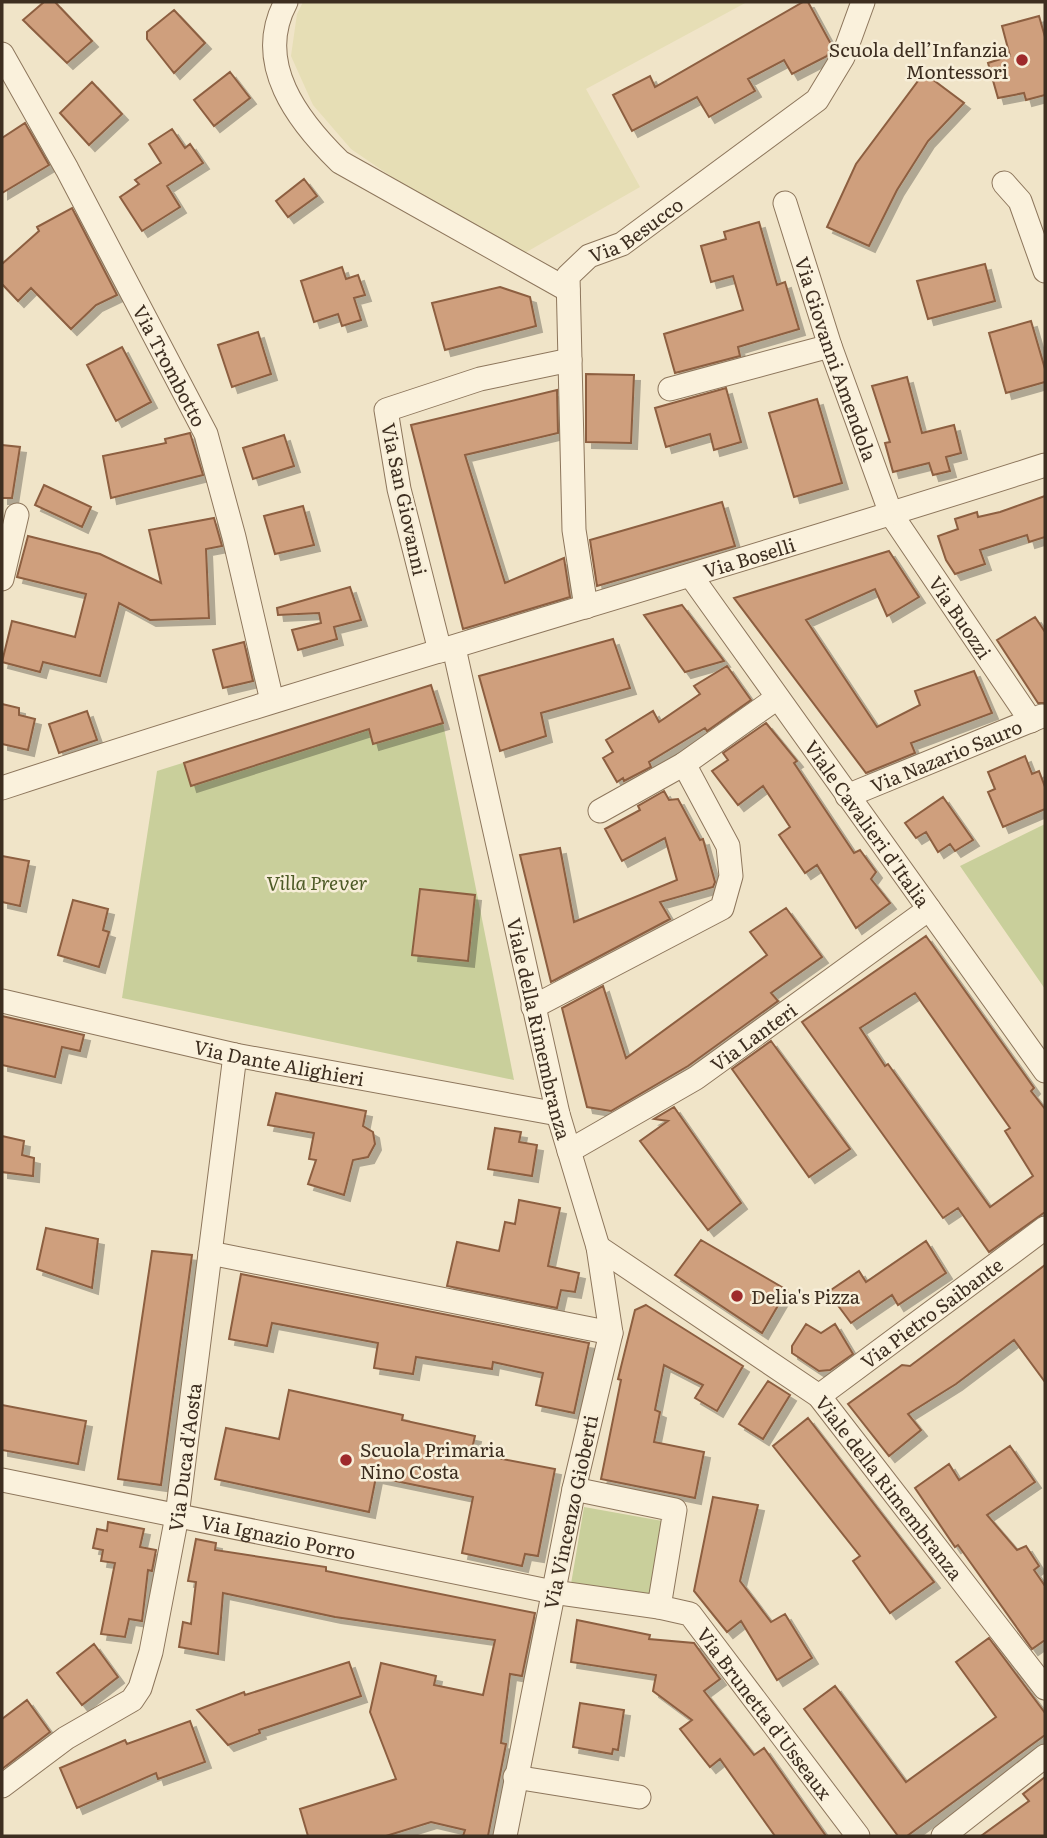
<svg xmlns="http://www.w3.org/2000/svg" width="1047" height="1838" font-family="Literata,serif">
  <defs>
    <filter id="shadow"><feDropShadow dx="6" dy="6" stdDeviation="0" flood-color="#0004"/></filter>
  </defs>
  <rect width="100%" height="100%" fill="#f0e4c8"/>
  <!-- farmland -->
  <path fill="#e6deb5" d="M303,2H747L586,89L640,187L523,254L392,177L351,149L313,105L291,56L297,14Z"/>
  <!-- green -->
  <path fill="#c9cf9b" d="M431,685L443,723L514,1080L122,998L157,771Z
    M1045,824V989L960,866Z
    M584,1507L668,1522L654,1598L571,1584Z"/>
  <!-- building -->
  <path fill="#cf9f7d" stroke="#8d5f41" stroke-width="2" fill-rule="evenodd" filter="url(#shadow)" d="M44,2H55L92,41L67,63L23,20Z
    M803,2H808L832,46L827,56L792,74L784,60L748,79L755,91L709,117L697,97L632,131L613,95L650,76L655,87Z
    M174,10L205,43L174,73L147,39V32Z
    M1039,16L1045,37V95L1026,100L1024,93L998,98L988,63L1010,56L1002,26Z
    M230,72L250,98L214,126L194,100Z
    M924,73L964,103L928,141L897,190L869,246L827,227L856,164Z
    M92,82L122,114L89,145L60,113Z
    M25,123L49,165L2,193V138Z
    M172,129L185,148L190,144L203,163L167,186L180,207L142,231L120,197L139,184L135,180L161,163L149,144Z
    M304,179L317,196L288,217L276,201Z
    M72,208L117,295L96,305L71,329L31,288L18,301L2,284V264L39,231L37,227Z
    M759,222L777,285L785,282L799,329L738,347L740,356L675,373L664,334L743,310L733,276L711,282L701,246L726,239L724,232Z
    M985,264L995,301L928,319L917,281Z
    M342,267L346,279L358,275L365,295L354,298L361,320L342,326L338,314L314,322L301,281Z
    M500,287L530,297L536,326L445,350L432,303Z
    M1031,321L1045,369V382L1006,393L989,333Z
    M258,332L271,374L232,387L218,345Z
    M122,347L151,402L116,421L87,365Z
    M586,374L634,375L631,443L586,442Z
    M907,377L922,433L954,425L961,453L946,457L950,471L933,475L929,463L893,472L885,443L890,442L872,386Z
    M726,388L741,442L714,450L710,434L666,447L655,408Z
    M557,390L558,433L465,455L505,583L564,558L570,597L463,629L411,425Z
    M817,399L842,483L794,497L769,413Z
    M190,433L203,475L111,498L103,456L166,443L165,439Z
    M284,435L294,466L253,479L243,448Z
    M2,445L20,447L12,498H2Z
    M44,485L91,507L82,527L35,505Z
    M1045,496V537L1029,542L1027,535L980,550L985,564L955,574L946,560L938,536L958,529L955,519L977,512L978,517L1000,512Z
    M722,502L735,546L597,586L590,540Z
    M303,506L314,545L275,554L264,516Z
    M214,518L222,546L206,549L209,618L150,620L119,603L100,676L43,662L40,672L2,662L12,621L75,637L86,594L17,577L28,536L100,554L161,583L149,530Z
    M889,551L919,597L887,616L875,589L806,620L877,727L920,705L915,691L974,671L992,713L911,743L915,753L866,773L734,598Z
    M350,587L361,620L334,627L337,639L298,650L292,630L321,623L319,613L278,615L277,608Z
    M682,605L724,661L685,672L644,615Z
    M1035,617L1045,632V703H1038L997,640Z
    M613,639L630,688L541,713L546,736L500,751L479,676Z
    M244,642L253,681L223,688L213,650Z
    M727,666L751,700L707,731L705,728L649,762L651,767L624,781L623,778L617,782L603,758L613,752L606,740L653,711L659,722L700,694L694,686Z
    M431,685L443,723L373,744L369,729L191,786L184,763Z
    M2,704L19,708V715L35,719L28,750L2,744Z
    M87,711L97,740L59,753L49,724Z
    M766,723L797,761L794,763L854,853L860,850L876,872L871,879L890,903L856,928L817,865L805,873L779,835L790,827L763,786L738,805L712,771L728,760L723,753Z
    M1025,756L1032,774L1039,771L1045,787V809L1003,827L988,792L995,789L988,772Z
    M664,791L669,800L678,799L700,840L703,839L715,882L713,887L660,902L670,919L551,982L520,855L560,848L574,922L677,880L665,838L622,861L605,829L640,810L638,806Z
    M943,797L973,840L955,851L950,844L938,852L926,832L916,838L905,823Z
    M2,856L29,861L20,906L2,902Z
    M420,889L475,895L468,961L412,955Z
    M73,900L108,909L103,930L109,932L99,967L58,955Z
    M786,908L822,957L771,993L778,1001L688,1066L611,1111L587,1107L562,1008L603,986L626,1058L767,955L750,932Z
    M926,936L1034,1088L1031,1091L1045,1109V1212L989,1252L958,1208L943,1218L802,1022ZM915,993L1010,1128L1005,1131L1033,1176L990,1207L888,1064L885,1066L860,1028Z
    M2,1016L84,1035L80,1051L62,1047L55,1077L2,1065Z
    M771,1041L850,1149L809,1177L732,1069Z
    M276,1093L366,1111L363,1126L373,1132L375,1144L368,1157L353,1160L344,1195L308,1184L316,1160L309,1159L314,1133L268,1125Z
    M674,1107L741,1203L708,1230L640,1141L668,1121L654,1119Z
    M495,1128L521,1132L519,1142L537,1145L532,1176L488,1169Z
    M2,1136L24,1141L22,1155L34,1158L33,1176L2,1172Z
    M519,1200L560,1208L548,1266L579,1273L575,1292L561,1290L557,1308L447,1286L457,1242L499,1251L505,1222L515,1224Z
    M46,1228L98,1239L92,1288L37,1269Z
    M701,1240L787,1290L762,1333L675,1275Z
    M926,1241L946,1273L898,1305L892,1295L851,1323L828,1292L859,1271L866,1282Z
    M152,1251L192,1255L161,1485L118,1479Z
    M1045,1265V1382L1014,1340L956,1384L908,1414L921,1430L889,1456L848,1404L902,1365L910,1366Z
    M241,1274L589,1343L574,1413L536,1405L543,1373L493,1362L492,1369L416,1357L413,1374L374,1368L378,1343L272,1323L267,1346L229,1339Z
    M646,1305L743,1366L717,1411L695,1398L703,1385L664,1365L655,1410L660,1412L654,1442L704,1452L695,1498L601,1479L621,1380L618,1379L635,1310Z
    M806,1324L821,1333L835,1324L853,1354L830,1370L819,1371L792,1353V1346Z
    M768,1381L790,1395L763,1439L739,1424Z
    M289,1390L403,1415L402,1420L475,1436L471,1453L555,1469L538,1556L525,1554L522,1566L462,1553L473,1497L376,1477L369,1512L215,1479L226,1428L279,1439Z
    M2,1405L86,1421L78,1464L2,1450Z
    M808,1418L934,1582L890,1613L853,1561L860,1556L773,1446Z
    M1010,1446L1035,1482L987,1515L1017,1550L1026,1546L1039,1566L1034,1570L1045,1586V1640L1032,1649L958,1545L955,1547L915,1488L949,1464L959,1480Z
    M713,1497L758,1505L740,1581L771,1622L785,1614L812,1658L777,1680L741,1621L727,1632L694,1591Z
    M108,1522L144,1529L140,1547L156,1550L152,1571L148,1570L142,1621L129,1619L125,1637L101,1634L115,1563L101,1561L103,1550L93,1548L97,1529L107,1531Z
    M196,1539L216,1543L215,1550L326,1567V1571L535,1613L522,1676L510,1674L501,1743L506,1744L488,1836H463L465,1830L431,1822L386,1836H308L300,1809L396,1779L370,1712L381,1663L436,1676L434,1685L483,1695L495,1640L335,1617L223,1593L218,1654L179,1647L183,1622L191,1624L196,1582L188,1581Z
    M577,1620L650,1635L649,1639L694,1643L720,1679L704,1691L754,1755L764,1748L826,1836H775L720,1759L710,1767L680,1729L692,1720L653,1691L656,1675L571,1662Z
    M989,1638L1045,1713V1735L907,1836H898L804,1709L835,1686L906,1782L996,1717L956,1662Z
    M94,1644L118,1677L82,1705L57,1673Z
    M349,1662L361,1696L259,1730L260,1733L228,1745L197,1710L244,1692L245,1695Z
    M27,1700L50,1732L2,1769V1719Z
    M580,1703L624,1710L618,1750L613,1749L612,1754L573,1747Z
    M190,1721L205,1762L158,1779L156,1773L77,1808L60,1768L125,1740L127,1744Z
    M1045,1777V1836H981L1029,1801L1023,1794Z"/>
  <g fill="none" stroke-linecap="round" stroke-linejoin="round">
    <defs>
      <g id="street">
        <path d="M286,2C253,63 298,121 340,162L568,290"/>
        <path id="s1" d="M2,54L67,169L206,434L234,537L272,701"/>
        <path d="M1004,183L1020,201L1045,271"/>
        <path id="s2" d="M785,203L830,346L891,514L1031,721"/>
        <path d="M670,389L830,346"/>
        <path id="s3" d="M691,576L1045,1071"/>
        <path d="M2,579L17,515"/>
        <path id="s4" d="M586,607L574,530L568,276L589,256L622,244L817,100L843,57L863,2"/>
        <path id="s5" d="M454,648L558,1114L598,1247L611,1333L574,1489L505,1836"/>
        <path d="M440,651L399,489L386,410L480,379L570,360"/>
        <path id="s6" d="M2,788C348,674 699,576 1045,465"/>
        <path id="s7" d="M847,796L1042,716"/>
        <path d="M600,811L684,764"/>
        <path id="s8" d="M2,1001L235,1055L558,1114"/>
        <path d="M533,1007L722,908L731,876L728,846L684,764L777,698"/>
        <path id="s9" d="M569,1151L696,1078L929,909"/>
        <path id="s10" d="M598,1247L819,1396L1045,1688"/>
        <path d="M210,1253L611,1333"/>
        <path id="s11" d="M819,1396L1045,1228"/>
        <path id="s12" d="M2,1480L553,1592L659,1607L675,1510L574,1489"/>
        <path id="s13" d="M659,1607L690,1614L858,1836"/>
        <path d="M515,1777L639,1797"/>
        <path id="s14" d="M2,1786L66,1738L132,1700L140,1688L151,1652L177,1516L235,1055"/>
        <path d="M943,1836L1045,1756"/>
      </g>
    </defs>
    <!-- street casing -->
    <use href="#street" stroke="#8d765c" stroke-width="25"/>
    <!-- street -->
    <use href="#street" stroke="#faf1dc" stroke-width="23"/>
  </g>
  <!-- markers -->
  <g fill="#9e2a2b" stroke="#f7eed8" stroke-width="2.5">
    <circle cx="1022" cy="60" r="7"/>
    <circle cx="737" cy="1296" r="7"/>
    <circle cx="346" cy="1460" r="7"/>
  </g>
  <g text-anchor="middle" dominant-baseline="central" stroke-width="5" stroke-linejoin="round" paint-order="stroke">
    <!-- poi labels -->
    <g font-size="19" fill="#3d2e20" stroke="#f7eed8" text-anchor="start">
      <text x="1008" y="49" text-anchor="end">Scuola dell’Infanzia<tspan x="1008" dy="22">Montessori</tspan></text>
      <text x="751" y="1296">Delia's Pizza</text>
      <text x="360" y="1449">Scuola Primaria<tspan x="360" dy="22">Nino Costa</tspan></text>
    </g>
    <!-- street labels -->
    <g font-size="19" fill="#3d2e20" stroke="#f7eed8">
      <text stroke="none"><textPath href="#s4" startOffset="415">Via Besucco</textPath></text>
      <text stroke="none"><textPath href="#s2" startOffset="164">Via Giovanni Amendola</textPath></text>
      <text stroke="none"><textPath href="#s1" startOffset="354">Via Trombotto</textPath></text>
      <text transform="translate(405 499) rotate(78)">Via San Giovanni</text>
      <text stroke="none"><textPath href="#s6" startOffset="782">Via Boselli</textPath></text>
      <text stroke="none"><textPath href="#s2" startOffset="453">Via Buozzi</textPath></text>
      <text stroke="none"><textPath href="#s7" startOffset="107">Via Nazario Sauro</textPath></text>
      <text stroke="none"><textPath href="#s3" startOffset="304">Viale Cavalieri d'Italia</textPath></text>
      <text stroke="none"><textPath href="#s5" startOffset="390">Viale della Rimembranza</textPath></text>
      <text stroke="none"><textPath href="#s9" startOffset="217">Via Lanteri</textPath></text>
      <text stroke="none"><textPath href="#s8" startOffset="284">Via Dante Alighieri</textPath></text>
      <text stroke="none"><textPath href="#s11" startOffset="140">Via Pietro Saibante</textPath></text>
      <text stroke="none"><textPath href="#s14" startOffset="406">Via Duca d'Aosta</textPath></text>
      <text stroke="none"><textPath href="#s10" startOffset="382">Viale della Rimembranza</textPath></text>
      <text transform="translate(570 1512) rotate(-78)">Via Vincenzo Gioberti</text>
      <text stroke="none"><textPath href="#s12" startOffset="282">Via Ignazio Porro</textPath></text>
      <text stroke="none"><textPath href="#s13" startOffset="156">Via Brunetta d'Usseaux</textPath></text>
    </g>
    <!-- park labels -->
    <g font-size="19" font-style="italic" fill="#4d5a26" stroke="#f7eed8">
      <text x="317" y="882">Villa Prever</text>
    </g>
  </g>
  <!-- border -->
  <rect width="1047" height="1838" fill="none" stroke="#3d2e20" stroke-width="7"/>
</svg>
